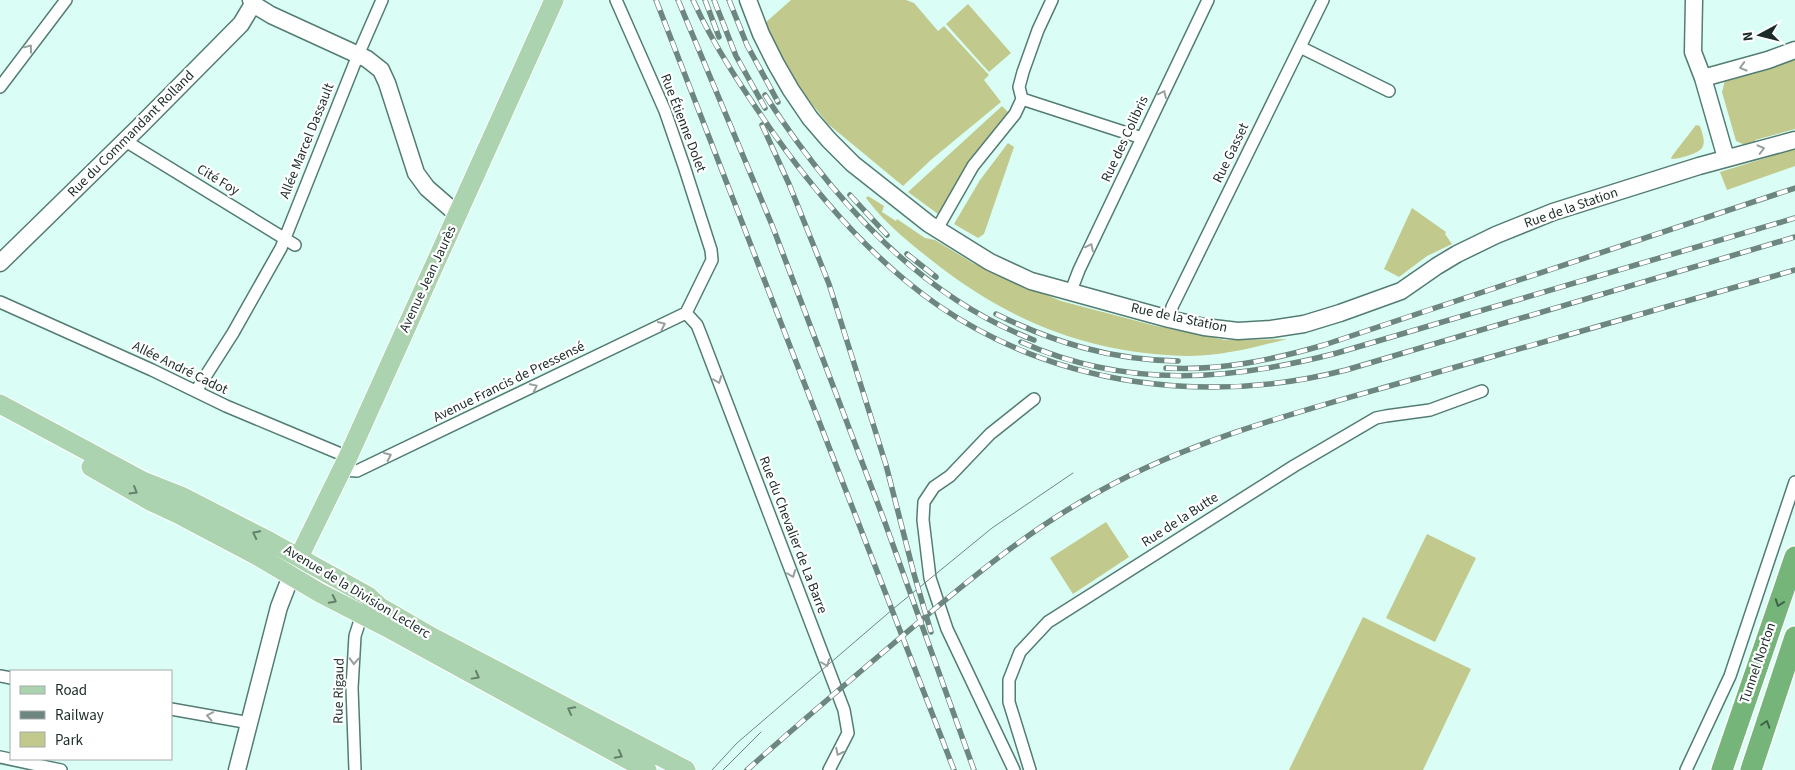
<svg xmlns="http://www.w3.org/2000/svg" width="1795" height="770" font-family="'Source Sans 3',sans-serif">
  <rect width="100%" height="100%" fill="#dafef5"/>
  <!-- green -->
  <path fill="#c2c98c" d="M791,0H906L914,3L938,31L944,26L989,75L984,80L1001,102L932,159L903,186L828,124L800,89L781,60L765,23Z
    M968,4L1011,53L989,72L946,24Z
    M1795,60V129L1755,140L1756,144L1745,145L1736,141L1722,92L1725,80Z
    M1002,106L1009,113L967,166L938,214L908,192Z
    M1696,125L1700,126C1706,144 1707,150 1687,156C1682,157 1677,159 1671,159L1672,156Z
    M1008,143L1014,147L984,234L978,238L954,224L980,180Z
    M1795,149V166L1727,190L1720,172Z
    M868,196L884,206L882,212L896,221L897,219L925,238L935,240L973,263L1061,301L1156,326L1225,340L1287,339C1256,347 1223,356 1190,356C1091,354 1012,323 935,263C910,243 885,224 866,198Z
    M1412,208L1446,232L1445,234L1452,244L1427,256L1399,277L1384,269Z
    M1106,522L1129,557L1073,594L1050,558Z
    M1427,534L1476,558L1435,642L1386,618Z
    M1363,617L1471,669L1423,770H1289Z"/>
  <g fill="none" stroke-linecap="round" stroke-linejoin="round">
    <defs>
      <path id="street" d="M616,0L665,111L684,166L711,250L712,260L686,313
        M1300,47L1389,91
        M0,87L66,0
        M1022,99L1142,138
        M127,139L132,145L295,245
        M937,229L973,166L1015,114L1022,99L1019,87L1023,72L1038,30L1052,0
        M1071,291L1079,270L1208,0
        M0,302L152,370L226,406L348,457
        M686,313L697,325L701,335L844,710L848,733L829,770
        M1169,319L1172,307L1323,0
        M196,391L233,333L281,248L358,55L382,0
        M342,470L357,471L686,313
        M0,676L11,678
        M171,709L250,723
        M0,757L61,770
        M355,770L352,688L355,636L362,614
        M1014,770L947,629L930,578L923,520L924,502L934,487L950,476L990,434L1034,399
        M1030,770L1009,702V680L1020,652L1048,622L1294,466L1376,418L1386,416L1430,410L1482,391
        M1686,770L1730,676L1795,482"/>
      <path id="secondary" d="M748,0L761,34L776,64L791,90L810,118L829,140L853,164L929,224L990,262L1031,281L1169,319L1204,327L1238,331L1271,329L1304,324L1340,313L1401,291L1437,266L1457,254L1496,235L1553,212L1699,166L1795,140
        M1694,0L1693,52L1703,78L1726,158
        M253,4L271,15L367,59L381,70L387,83L416,173L427,188L458,215
        M1703,78L1768,60L1795,50
        M0,263L139,127L241,24L253,4L251,0
        M237,770L279,607L296,563"/>
      <path id="primary" d="M0,404L143,481L181,496L269,541L368,596L380,607L432,637L686,770
        M91,467L152,502L182,516L261,558L320,593L386,627L647,770
        M299,557L348,457L554,0"/>
      <path id="highway" d="M1722,770L1795,557
        M1751,770L1795,637"/>
    </defs>
    <!-- street casing -->
    <use href="#street" stroke="#537c73" stroke-width="14"/>
    <!-- secondary casing -->
    <use href="#secondary" stroke="#537c73" stroke-width="19"/>
    <!-- primary casing -->
    <use href="#primary" stroke="#fff" stroke-width="21"/>
    <!-- highway casing -->
    <use href="#highway" stroke="#fff" stroke-width="24"/>
    <!-- street -->
    <use href="#street" stroke="#fff" stroke-width="11"/>
    <!-- secondary -->
    <use href="#secondary" stroke="#fff" stroke-width="16"/>
    <!-- primary -->
    <use href="#primary" stroke="#acd3af" stroke-width="19"/>
    <!-- highway -->
    <use href="#highway" stroke="#75b57a" stroke-width="21"/>
    <!-- tram -->
    <path stroke="#6d8680" stroke-width="1" d="M712,770L737,743L893,609L992,528L1073,473
      M723,770L761,732"/>
    <defs>
      <path id="rail" d="M656,0L954,770
        M678,0L772,225L884,520L974,770
        M693,0C714,47 745,92 774,134C820,199 874,261 939,306C1058,387 1209,405 1346,370L1795,237
        M705,0L719,37
        M714,0L736,56L765,108
        M729,0L747,45L778,102
        M765,95C831,197 918,296 1034,340
        M762,125L789,184L829,284L886,465L914,574L931,632
        M850,195L887,235
        M907,254L936,277
        M996,314C1055,343 1112,360 1178,361
        M1021,342C1127,389 1229,381 1337,353L1795,218
        M1166,368C1220,371 1272,360 1324,345L1795,188
        M747,770C797,725 848,682 900,638C964,584 1026,531 1100,491C1196,438 1302,411 1407,381C1536,344 1666,307 1795,270"/>
    </defs>
    <!-- rail casing -->
    <use href="#rail" stroke="#6d8680" stroke-width="5.5"/>
    <!-- rail -->
    <use href="#rail" stroke="#fff" stroke-width="4" stroke-dasharray="11" stroke-linecap="butt"/>
  </g>
  <!-- one-way arrows -->
  <defs><path id="oneway-chevron" d="M-2-3.5L2.5 0L-2 3.5" fill="none" stroke-width="1.6" stroke-linecap="round" stroke-linejoin="round" transform="scale(1.25)"/></defs>
  <g stroke="#98a09e">
    <use href="#oneway-chevron" transform="translate(29 48) rotate(-53)"/>
    <use href="#oneway-chevron" transform="translate(1743 67) rotate(164)"/>
    <use href="#oneway-chevron" transform="translate(1163 94) rotate(-65)"/>
    <use href="#oneway-chevron" transform="translate(1761 149) rotate(-14)"/>
    <use href="#oneway-chevron" transform="translate(1090 247) rotate(-64)"/>
    <use href="#oneway-chevron" transform="translate(662 325) rotate(-25)"/>
    <use href="#oneway-chevron" transform="translate(718 380) rotate(69)"/>
    <use href="#oneway-chevron" transform="translate(534 387) rotate(-26)"/>
    <use href="#oneway-chevron" transform="translate(388 456) rotate(-25)"/>
    <use href="#oneway-chevron" transform="translate(792 574) rotate(69)"/>
    <use href="#oneway-chevron" transform="translate(354 661) rotate(92)"/>
    <use href="#oneway-chevron" transform="translate(826 663) rotate(69)"/>
    <use href="#oneway-chevron" transform="translate(210 716) rotate(-169)"/>
    <use href="#oneway-chevron" transform="translate(839 752) rotate(117)"/>
  </g>
  <g stroke="#64806c">
    <use href="#oneway-chevron" transform="translate(134 491) rotate(30)"/>
    <use href="#oneway-chevron" transform="translate(256 534) rotate(-153)"/>
    <use href="#oneway-chevron" transform="translate(333 600) rotate(27)"/>
    <use href="#oneway-chevron" transform="translate(476 676) rotate(29)"/>
    <use href="#oneway-chevron" transform="translate(571 710) rotate(-152)"/>
    <use href="#oneway-chevron" transform="translate(619 755) rotate(28)"/>
  </g>
  <g stroke="#3f6349">
    <use href="#oneway-chevron" transform="translate(1779 603) rotate(110)"/>
    <use href="#oneway-chevron" transform="translate(1766 724) rotate(-72)"/>
  </g>
  <g text-anchor="middle" dominant-baseline="central" stroke-width="4.5" stroke-linejoin="round" paint-order="stroke">
    <!-- street labels -->
    <g font-size="14" fill="#1b2c28" stroke="#fff">
      <text transform="translate(683 123) rotate(69)">Rue Étienne Dolet</text>
      <text transform="translate(131 134) rotate(-45)">Rue du Commandant Rolland</text>
      <text transform="translate(1125 139) rotate(-65)">Rue des Colibris</text>
      <text transform="translate(307 141) rotate(-68)">Allée Marcel Dassault</text>
      <text transform="translate(1231 153) rotate(-64)">Rue Gasset</text>
      <text transform="translate(218 180) rotate(31)">Cité Foy</text>
      <text transform="translate(1571 208) rotate(-19)">Rue de la Station</text>
      <text transform="translate(428 279) rotate(-65)">Avenue Jean Jaurès</text>
      <text transform="translate(1179 318) rotate(12)">Rue de la Station</text>
      <text transform="translate(180 368) rotate(26)">Allée André Cadot</text>
      <text transform="translate(509 382) rotate(-26)">Avenue Francis de Pressensé</text>
      <text transform="translate(1180 520) rotate(-33)">Rue de la Butte</text>
      <text transform="translate(793 535) rotate(69)">Rue du Chevalier de La Barre</text>
      <text transform="translate(357 592) rotate(31)">Avenue de la Division Leclerc</text>
      <text transform="translate(1758 663) rotate(-71)">Tunnel Norton</text>
      <text transform="translate(339 691) rotate(-89)">Rue Rigaud</text>
    </g>
  </g>
  <!-- legend -->
  <rect x="10" y="670" width="162" height="90" fill="#ffffff" stroke="#a4aba9"/>
  <rect x="20" y="686" width="25" height="8" fill="#acd3af" stroke="#a4aba9"/>
  <text x="55" y="695" font-size="15" fill="#1b2c28">Road</text>
  <rect x="20" y="711" width="25" height="8" fill="#6d8680" stroke="#a4aba9"/>
  <text x="55" y="720" font-size="15" fill="#1b2c28">Railway</text>
  <rect x="20" y="732" width="25" height="15" fill="#c2c98c" stroke="#a4aba9"/>
  <text x="55" y="745" font-size="15" fill="#1b2c28">Park</text>
  <!-- north arrow -->
  <g transform="translate(1760 35) rotate(263)" stroke="#ffffff" stroke-width="4" paint-order="stroke">
  <path d="M0-4L9 19L0 12L-9 19Z" fill="#1b2c28"/>
  <text y="-8" font-size="14" font-weight="bold" text-anchor="middle" fill="#1b2c28">N</text>
  </g>
</svg>
